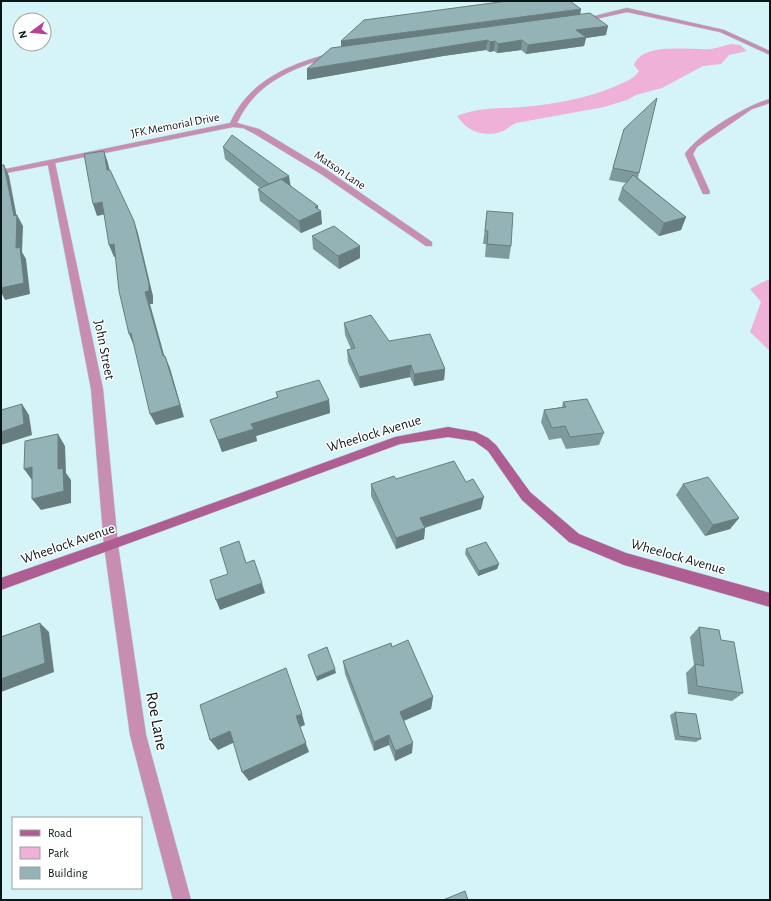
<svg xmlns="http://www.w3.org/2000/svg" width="771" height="901" font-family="'Alegreya Sans',sans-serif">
  <rect width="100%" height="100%" fill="#d4f4f7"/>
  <!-- green -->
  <path fill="#efb1d8" d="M732,44L740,45L747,51L729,55L721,64L703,66L662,88L636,95L627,100L604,107L516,123C511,125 507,129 503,131C484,138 468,132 457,116C479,107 500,109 523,107C555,104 588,98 616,86C625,82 634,79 639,71L634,65C643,41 691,51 711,49C718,48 725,45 732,44Z
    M767,280H770V351L750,332L761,302L750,289Z"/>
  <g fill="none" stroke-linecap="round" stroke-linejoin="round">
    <defs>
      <path id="street" d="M627,8L724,30L770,51V55L720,32L627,12L582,22L579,20Z
        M336,52L339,54L338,55C297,66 256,81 237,123L259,129L327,170L432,242V246H426L321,174L253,133L243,128L233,127L55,163L103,389L118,545L146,735L191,900H173L130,735L104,545L91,389L48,165L1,174V170L230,123C250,79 292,63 336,52Z
        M770,99V103L752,109L697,147L693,154L710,192L709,194H703L685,154C698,134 747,105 770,99Z"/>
      <path id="secondary" d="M448,427L476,432L488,438L496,445L530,492L579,534L626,553L770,593V607L624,565L569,542L522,500L488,451L474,441L448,437L400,444L1,590V578L133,532L395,437Z"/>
    </defs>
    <!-- street casing -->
    <use href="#street" stroke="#b4d0d3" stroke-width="1"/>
    <!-- secondary casing -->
    <use href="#secondary" stroke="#b4d0d3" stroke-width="1"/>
    <!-- street -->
    <use href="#street" fill="#c78eb1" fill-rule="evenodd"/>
    <!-- secondary -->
    <use href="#secondary" fill="#af5e94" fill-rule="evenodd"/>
  </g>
  <!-- wall -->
  <path fill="#7f9a9d" d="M580,14L606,35L586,38L584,46L526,54L521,50L497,53L494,51L489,52L486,50L443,56L307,80Z
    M624,129L639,173L638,178L686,217L681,230L659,236L618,200L622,188L626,183L609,180Z
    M223,147L291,186L318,209L322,224L301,233L260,201L258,189L260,188L225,159Z
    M487,211L511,246L509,259L485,257L486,244H483Z
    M312,236L360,258L339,269L313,249Z
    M344,323L389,341L445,369L444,380L414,386L410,377L360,388L348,362L347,350L351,349L345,335Z
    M276,392L329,400L330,413L256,436L257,441L222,452L210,420L277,397Z
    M563,402L604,433L599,445L566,449L561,438L549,440L541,422L544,410L562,407Z
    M396,479L481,509L425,528L424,539L396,549L371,496V484Z
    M683,484L739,518L730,529L705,536L676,495Z
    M466,549L499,564L497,569L478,576L465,554Z
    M699,627L721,640L743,693L732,701L688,694L686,673L694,665L690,637Z
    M392,647L433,697L431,709L404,721L412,753L395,761L389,745L374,751L345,674L343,661Z
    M675,712L701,739L696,742L675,740L670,715Z"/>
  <!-- shaded-wall -->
  <path fill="#687d7f" d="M581,9L580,17L341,49V41Z
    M608,26L606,35L586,38L584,46L526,54L528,45L576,30Z
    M488,40L486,50L443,56L307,80V69L444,47Z
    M522,40L521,50L497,53L498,44Z
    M495,41L494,51L489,52L490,42Z
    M104,151L108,163L112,182L107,170Z
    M4,165L9,176L17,218V215L23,226L22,252L26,259L30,294L5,300L1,292V288L16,248L14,216Z
    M289,176L291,188L271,196L269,184Z
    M102,202L106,214L97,216L93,204Z
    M318,206V212L321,211L322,224L301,233L299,221L315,207Z
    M686,217L681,230L659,236L664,223Z
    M134,221L138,233L153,296V304H150L168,369L163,356L145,292Z
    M114,244L119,256L114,257L109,245Z
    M360,246V258L339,269L338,256Z
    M131,333L134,346L129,334Z
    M165,356L170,368L184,417L156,425L150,414Z
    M411,365L410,377L360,388L359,377Z
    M445,369L444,380L414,386V374Z
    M329,400L330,413L256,436L257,441L222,452L218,440L251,424Z
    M22,404L29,415L32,435L1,445V432Z
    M58,434L65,446L66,473L71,480V503L41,510L32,499L58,469Z
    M32,467V480L24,469Z
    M484,497L481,509L419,529L420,518Z
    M739,518L730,529L705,536L713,525Z
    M425,528L424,539L396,549V538Z
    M499,564L497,569L478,576L479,571Z
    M262,583L265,593L220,610L216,600Z
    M40,623L49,632L54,672L1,692V679Z
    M335,669L336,673L317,681L316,677Z
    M433,697L431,709L400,722V712Z
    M302,714L305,725L300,727L309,752L249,781L242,772L296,716Z
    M230,731L237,741L218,750L210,740Z
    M389,735V745L374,751V742Z
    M413,743L412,753L395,761V751Z"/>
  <!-- building -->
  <path fill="#94b3b6" stroke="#687d7f" d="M507,1H570L581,9L341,41L364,20Z
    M590,13L608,26L576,30L586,37L528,45L522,40L498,44L495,41L490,42L488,40L444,47L307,69L331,48Z
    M657,98L639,173L613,168L624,129Z
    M232,135L289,176L269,184L223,147Z
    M104,151L107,170H110L134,221L149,284V291L145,292L163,356H165L180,405L150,414L131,333L129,334L119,291L114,244L109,245L102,202L93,204L84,154Z
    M1,165H4L14,216L17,215L16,248L20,247L24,283L1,288Z
    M633,175L686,217L664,223L622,188Z
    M281,179L318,206L315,207L321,211L299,221L258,189Z
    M487,211L513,213L511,246L487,244L488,231H485Z
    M334,226L360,246L338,256L312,236Z
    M371,315L389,341L430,334L445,369L414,374L411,365L359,377L347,350L355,348L344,323Z
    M319,380L329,400L251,424L254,429L218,440L210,420L278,397L276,392Z
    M587,399L604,433L570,437L565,426L552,428L544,410L566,407L563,402Z
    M22,404L24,424L1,432V410Z
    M58,434V469L63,468L64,491L32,499V467L24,469L25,441Z
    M454,461L466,482L473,479L484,497L420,518L425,528L396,538L371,484L394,476L396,479Z
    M708,477L739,518L713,525L683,484Z
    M239,541L246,563L254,560L262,583L216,600L210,580L228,574L220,548Z
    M486,542L499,564L479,571L466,549Z
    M40,623L45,663L1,679V637Z
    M699,627L719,630L721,640L734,642L743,693L697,686L695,664L704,666Z
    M408,640L433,697L400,712L413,743L395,751L389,735L374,742L343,661L391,643L392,647Z
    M327,647L335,669L316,677L308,655Z
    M286,668L302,714L296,716L306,743L242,772L230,731L210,740L200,705Z
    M675,712L696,714L701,739L679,736Z
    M465,891L468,900H443Z"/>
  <g text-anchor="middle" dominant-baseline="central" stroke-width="3" stroke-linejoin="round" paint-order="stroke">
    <!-- far-street labels -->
    <g font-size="12" fill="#0a1516" stroke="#fff">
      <text transform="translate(175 125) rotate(-11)">JFK Memorial Drive</text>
      <text transform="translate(340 170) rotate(34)">Matson Lane</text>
    </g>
    <!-- street labels -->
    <g font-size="14" fill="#0a1516" stroke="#fff">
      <text transform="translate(104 350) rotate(79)">John Street</text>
      <text transform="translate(374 434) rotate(-17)">Wheelock Avenue</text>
      <text transform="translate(68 544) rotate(-19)">Wheelock Avenue</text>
      <text transform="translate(678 557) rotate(16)">Wheelock Avenue</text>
    </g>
    <!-- near-street labels -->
    <g font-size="17" fill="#0a1516" stroke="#fff">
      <text transform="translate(157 721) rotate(79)">Roe Lane</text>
    </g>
  </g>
  <!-- border -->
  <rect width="771" height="901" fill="none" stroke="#0a1516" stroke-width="4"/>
  <!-- legend -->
  <rect x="12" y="817" width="130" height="72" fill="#ffffff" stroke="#9da1a2"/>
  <rect x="20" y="830" width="20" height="6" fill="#af5e94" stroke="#9da1a2"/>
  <text x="48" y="837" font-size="12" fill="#0a1516">Road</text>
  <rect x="20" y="847" width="20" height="12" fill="#efb1d8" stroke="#9da1a2"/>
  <text x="48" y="857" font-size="12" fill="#0a1516">Park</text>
  <rect x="20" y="867" width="20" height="12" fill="#94b3b6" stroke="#9da1a2"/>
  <text x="48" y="877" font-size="12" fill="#0a1516">Building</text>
  <!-- north arrow -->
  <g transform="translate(32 32) rotate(254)"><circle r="19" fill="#ffffff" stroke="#9da1a2"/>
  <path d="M0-3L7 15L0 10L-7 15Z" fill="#b94195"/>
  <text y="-6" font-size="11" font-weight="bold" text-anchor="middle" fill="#0a1516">N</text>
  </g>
</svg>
